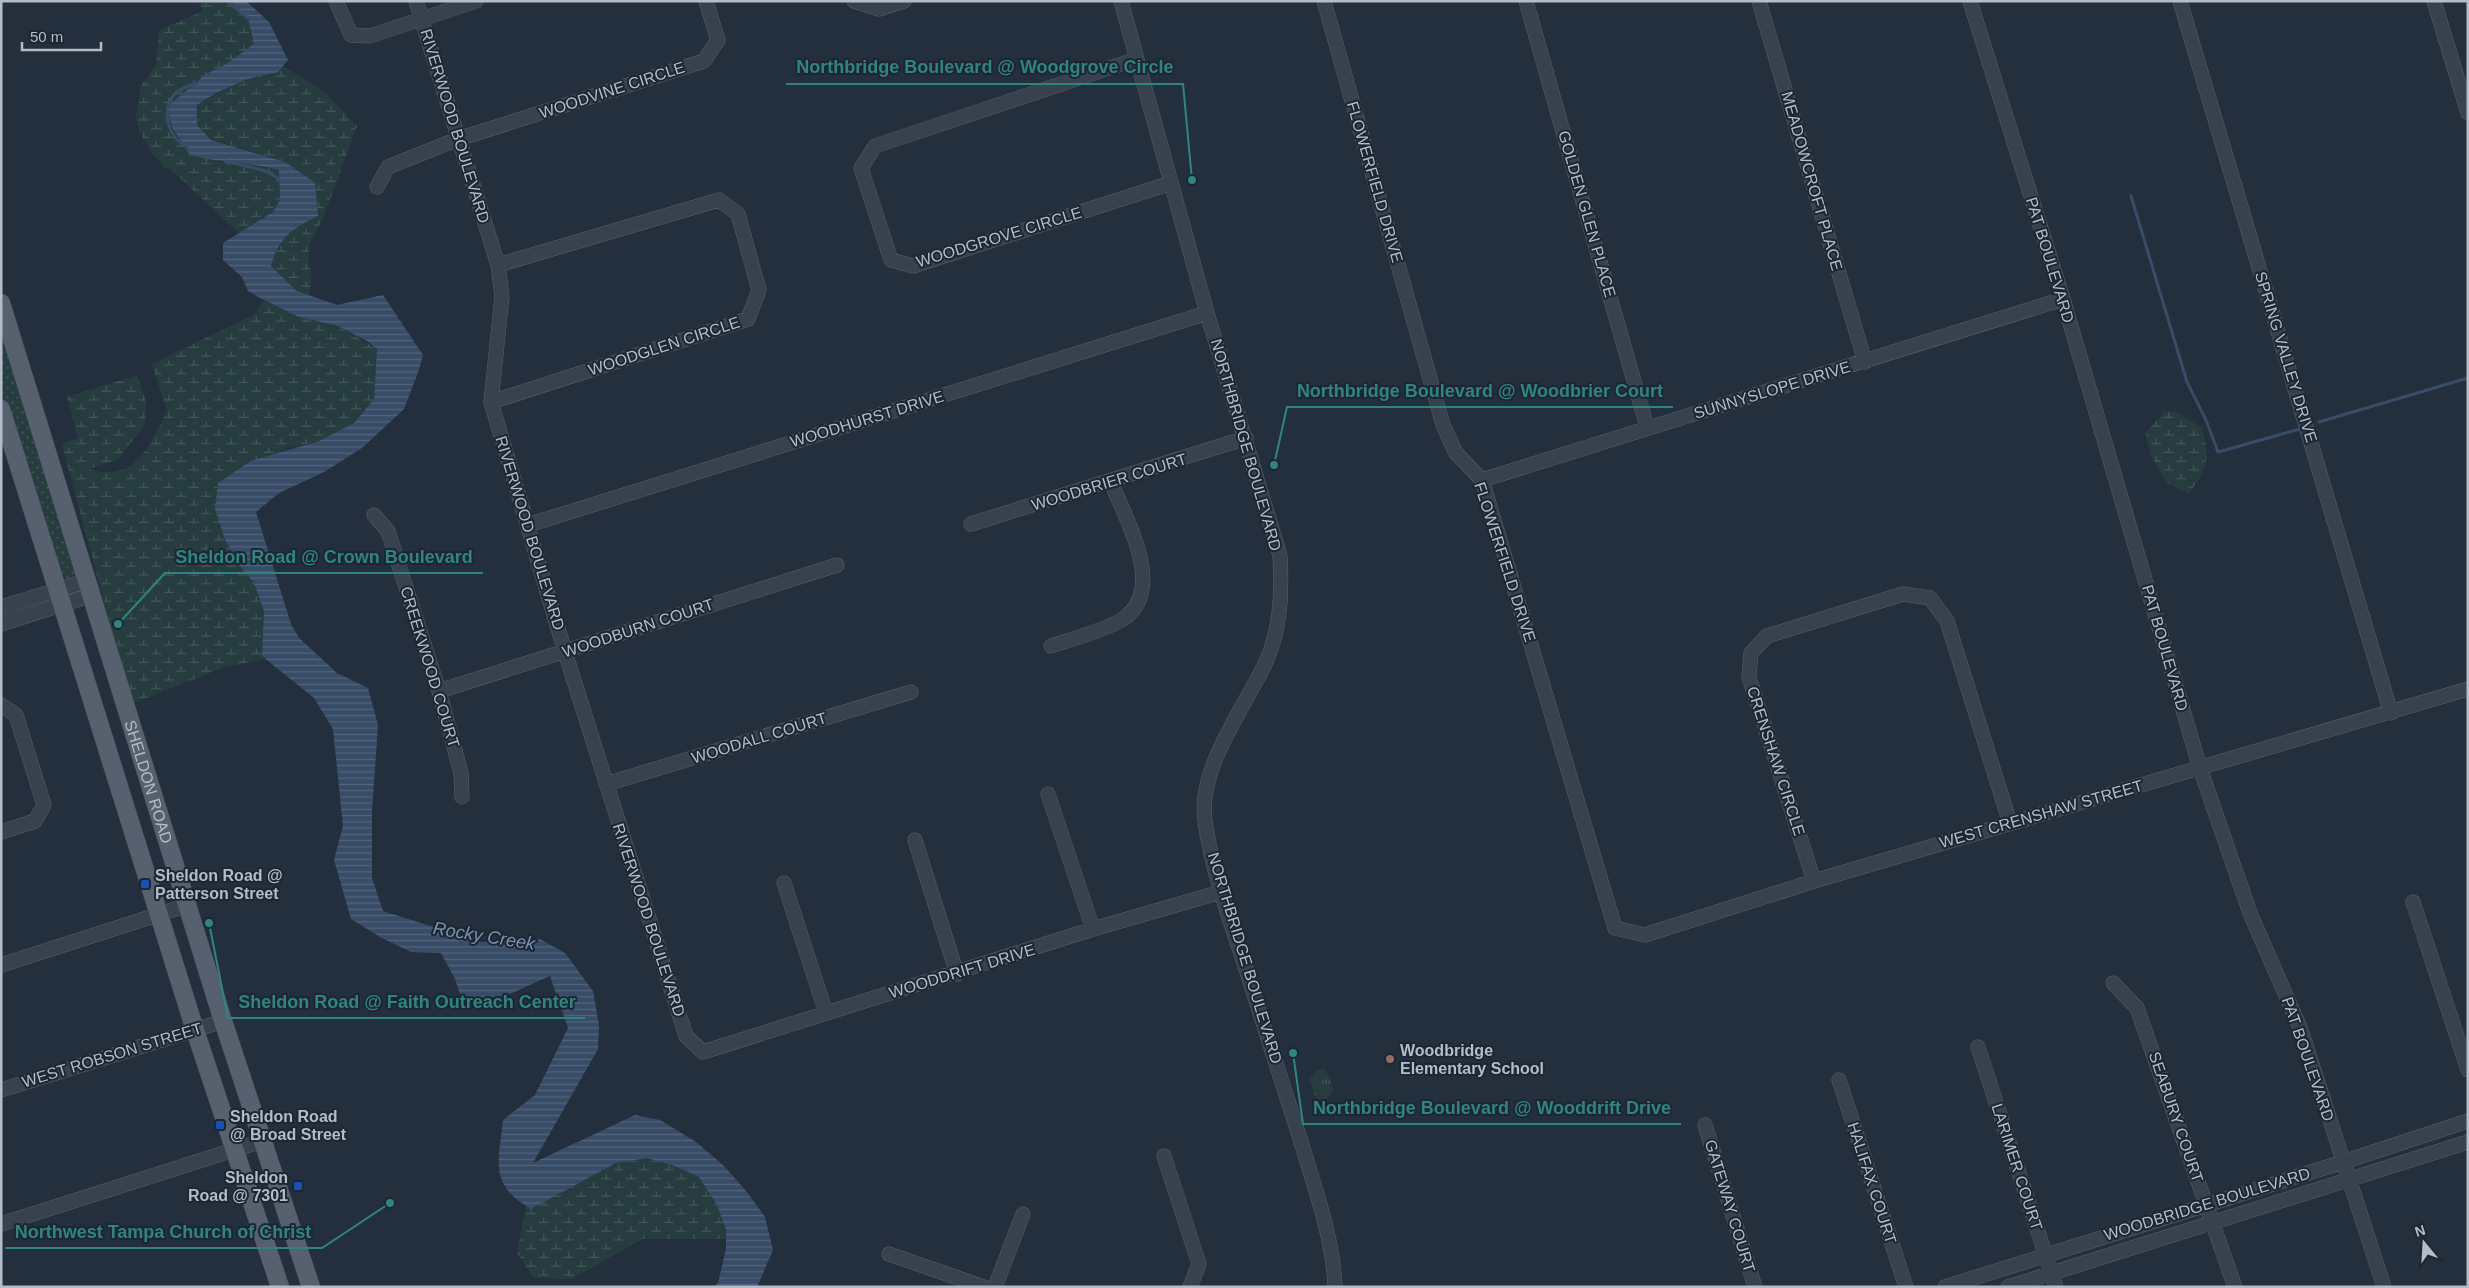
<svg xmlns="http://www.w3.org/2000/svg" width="2469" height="1288" font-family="Helvetica,sans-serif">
  <defs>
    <pattern id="grass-dots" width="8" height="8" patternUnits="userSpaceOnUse" patternTransform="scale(1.25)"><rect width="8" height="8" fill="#263c3f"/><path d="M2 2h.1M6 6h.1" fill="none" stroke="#435659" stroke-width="1.8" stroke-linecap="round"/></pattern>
    <pattern id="wetland-marsh" width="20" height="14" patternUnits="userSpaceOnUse" patternTransform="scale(1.25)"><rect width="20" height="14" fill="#263c3f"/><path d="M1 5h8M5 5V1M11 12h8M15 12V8" fill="none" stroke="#435659"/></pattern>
    <pattern id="park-tufts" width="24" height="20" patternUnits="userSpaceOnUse" patternTransform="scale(1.25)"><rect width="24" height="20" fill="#263c3f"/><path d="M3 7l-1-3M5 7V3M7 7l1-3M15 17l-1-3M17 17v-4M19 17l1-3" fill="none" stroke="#435659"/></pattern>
    <pattern id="water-rules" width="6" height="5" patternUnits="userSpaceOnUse" patternTransform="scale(1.25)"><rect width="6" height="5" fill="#394c67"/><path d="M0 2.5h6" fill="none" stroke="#53647b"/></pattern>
  </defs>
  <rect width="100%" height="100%" fill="#242f3e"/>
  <!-- grass -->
  <path fill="url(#grass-dots)" d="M1,335L74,555L77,580H66L59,567L1,394Z"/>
  <!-- wetland -->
  <path fill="url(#wetland-marsh)" d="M198,1H231L248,18L254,44L226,64L206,74L168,106L219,162H245L279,170L280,200L273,212L239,233L169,168L164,169L161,162L153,155L139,131L136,116L141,86L156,65L159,30L203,11Z
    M283,66L325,92L357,126L324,216L310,244L308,264L312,274L309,295L297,291L271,266C279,237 292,229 318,216L285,162L211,139L197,125V105C213,95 229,87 247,80C259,75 274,76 283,66Z
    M264,300L299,317L338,326L377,349L374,399L354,423L319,441L284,449L215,509L225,540L240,566L254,583L264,611L262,656L265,659L225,667L131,704L62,444L78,438L67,397L137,375L146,401L145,425L117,460L88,469C136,483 148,448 167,411L152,364L255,314Z
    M2175,411L2202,428C2211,460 2207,468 2189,494L2167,483L2151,456L2145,433L2164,412Z
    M647,1158C664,1163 683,1166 698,1176C712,1186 726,1222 726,1239H642L572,1279L534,1278L517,1253L526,1206L531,1209L616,1163Z"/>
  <!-- park -->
  <path fill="url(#park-tufts)" d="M1324,1069L1327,1072L1334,1091L1327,1098L1320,1100L1315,1096L1309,1079L1317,1070Z"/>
  <!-- water -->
  <path fill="url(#water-rules)" d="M231,1H246L269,22L288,60L278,72L248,79L216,93L197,105V125L211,140L285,162L315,183L318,216C293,228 278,238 271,266L297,291L337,305L383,295L423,355L419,370L404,409L362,448L324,472L279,493L256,512L291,624L299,638L337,673L368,688L378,725L372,811V878L383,911L481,942L540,939L565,953L593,991L599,1026L598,1049L533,1163L635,1115L660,1120L696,1142L724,1166L747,1192L765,1217L773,1250L757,1287H714L718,1283L726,1249V1230L717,1205L699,1177L675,1166L647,1158L616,1163L531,1209C488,1184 499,1162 503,1120L535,1095L568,1028L550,976L505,996L473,998L461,997L455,979L441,953L411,952L380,937L351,919L334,860L343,826L333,729L314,698L262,656L264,611L254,583L240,566L225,540L215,509L218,483L251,461L319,441L354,423L374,399L377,349L367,341L338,326L299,317L260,298L248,291L242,277L223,260V243L273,212L280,200L279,170C249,162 220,163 190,155L172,127L168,106L206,74L226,64L254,44L248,18Z"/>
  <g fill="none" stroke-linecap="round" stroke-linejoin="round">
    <!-- stream -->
    <path stroke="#394c67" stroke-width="3" d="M227,1L249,19
      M187,147C169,138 161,114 173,96C178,89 188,86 197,83
      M225,161L266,171L282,181
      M2131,196L2187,382L2206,420L2218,452L2300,429
      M2319,422L2468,378"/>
    <defs>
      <path id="minor" d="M336,1L351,35L370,36L476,1
        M416,1L498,265L502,296L491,402L565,652L686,1036L703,1052L1093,929L1221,892
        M854,1L879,9L904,1
        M1121,1L1207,313L1280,556C1282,592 1281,628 1266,662C1245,707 1197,769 1205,821C1212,871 1230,921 1246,969C1265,1027 1283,1086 1302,1145C1316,1192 1333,1238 1335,1287
        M1324,1L1443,425L1456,453L1482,480L1615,928L1645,935L1814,881L2468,689
        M1526,1L1647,427
        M1759,1L1865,362
        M1970,1L2063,299L2200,768L2250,913L2301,1030L2384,1287
        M2180,1L2391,713
        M2434,1L2468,113
        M1136,59L875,146L861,168L891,260L913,266L1171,183
        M377,187L388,167L458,139L704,61L718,40L706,1
        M491,402L748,319L759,290L738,214L719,200L498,265
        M1482,480L2063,299
        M374,515L388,531L439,691L461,773L462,797
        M971,524L1246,438
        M528,525L1207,313
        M1,607L87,581
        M1,624L92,595
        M1051,646C1069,640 1109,629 1123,619C1167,589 1126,520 1111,482
        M439,691L837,565
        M1,705L16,715L44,805L35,821L1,832
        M606,784L911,692
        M1048,794L1093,929
        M915,840L957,974
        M1814,881L1749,677L1751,653L1767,636L1903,594L1930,598L1947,621L2010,823
        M784,883L826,1013
        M2413,902L2468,1070
        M1,965L188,905
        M2113,983L2137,1008L2235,1287
        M1978,1047L2056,1287
        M1839,1080L1906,1287
        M1,1090L223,1021
        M1705,1125L1755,1287
        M1164,1156L1199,1264L1190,1287
        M1,1224L262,1141
        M889,1254L984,1287
        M995,1287L1023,1214
        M1945,1287L2343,1162L2468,1121
        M2008,1287L2468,1142"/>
      <g id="major">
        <path id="s1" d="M1,303L223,1021L311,1287"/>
        <path d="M1,409L195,1030L280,1287"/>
      </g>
    </defs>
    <!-- minor casing -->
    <use href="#minor" stroke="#565f6c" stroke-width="15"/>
    <!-- major casing -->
    <use href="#major" stroke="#414a57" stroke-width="19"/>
    <!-- minor -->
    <use href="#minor" stroke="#38414e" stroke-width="14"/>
    <!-- major -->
    <use href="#major" stroke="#56606e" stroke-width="18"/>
  </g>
  <!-- markers -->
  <g fill="#1a4fb4" stroke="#1d2633" stroke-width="2">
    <rect x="140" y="879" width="10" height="10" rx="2.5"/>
    <rect x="215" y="1120" width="10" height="10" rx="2.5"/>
    <rect x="293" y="1181" width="10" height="10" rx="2.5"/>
  </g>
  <circle fill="#8d6e63" stroke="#1d2633" stroke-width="2" cx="1390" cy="1059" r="5"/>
  <g text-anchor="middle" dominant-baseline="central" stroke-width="4" stroke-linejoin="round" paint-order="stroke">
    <!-- street labels -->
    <g font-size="16" fill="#b4bcc9" stroke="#1d2633">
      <text transform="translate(612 90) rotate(-18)">WOODVINE CIRCLE</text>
      <text transform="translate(455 126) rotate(73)">RIVERWOOD BOULEVARD</text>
      <text transform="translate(1812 181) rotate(74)">MEADOWCROFT PLACE</text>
      <text transform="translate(1375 182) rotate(74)">FLOWERFIELD DRIVE</text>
      <text transform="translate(1587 214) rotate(74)">GOLDEN GLEN PLACE</text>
      <text transform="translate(999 237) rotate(-17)">WOODGROVE CIRCLE</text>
      <text transform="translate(2050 260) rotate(73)">PAT BOULEVARD</text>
      <text transform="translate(664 346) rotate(-18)">WOODGLEN CIRCLE</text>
      <text transform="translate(2286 357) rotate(73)">SPRING VALLEY DRIVE</text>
      <text transform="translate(1772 390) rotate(-17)">SUNNYSLOPE DRIVE</text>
      <text transform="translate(867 419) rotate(-17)">WOODHURST DRIVE</text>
      <text transform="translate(1246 445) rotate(74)">NORTHBRIDGE BOULEVARD</text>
      <text transform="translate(1109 482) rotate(-17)">WOODBRIER COURT</text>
      <text transform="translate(530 533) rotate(73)">RIVERWOOD BOULEVARD</text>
      <text transform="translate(1505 562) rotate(72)">FLOWERFIELD DRIVE</text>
      <text transform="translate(638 628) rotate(-18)">WOODBURN COURT</text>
      <text transform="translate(2165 648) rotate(74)">PAT BOULEVARD</text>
      <text transform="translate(430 667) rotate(73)">CREEKWOOD COURT</text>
      <text transform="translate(759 738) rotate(-17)">WOODALL COURT</text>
      <text transform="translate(1776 761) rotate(72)">CRENSHAW CIRCLE</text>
      <text stroke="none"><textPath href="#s1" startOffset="501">SHELDON ROAD</textPath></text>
      <text transform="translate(2041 814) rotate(-16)">WEST CRENSHAW STREET</text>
      <text transform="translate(649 920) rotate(72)">RIVERWOOD BOULEVARD</text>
      <text transform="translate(1245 958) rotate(73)">NORTHBRIDGE BOULEVARD</text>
      <text transform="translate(962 971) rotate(-17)">WOODDRIFT DRIVE</text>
      <text transform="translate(112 1055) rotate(-17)">WEST ROBSON STREET</text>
      <text transform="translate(2308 1059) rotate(71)">PAT BOULEVARD</text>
      <text transform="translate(2176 1117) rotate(71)">SEABURY COURT</text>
      <text transform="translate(2017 1167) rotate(72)">LARIMER COURT</text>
      <text transform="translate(1872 1183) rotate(72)">HALIFAX COURT</text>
      <text transform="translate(2207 1204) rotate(-17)">WOODBRIDGE BOULEVARD</text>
      <text transform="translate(1730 1206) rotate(73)">GATEWAY COURT</text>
    </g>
    <!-- poi labels -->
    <g font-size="16" font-weight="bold" fill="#b4bcc9" stroke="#1d2633" text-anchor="start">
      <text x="155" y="875">Sheldon Road @<tspan x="155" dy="18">Patterson Street</tspan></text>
      <text x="1400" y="1050">Woodbridge<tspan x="1400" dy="18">Elementary School</tspan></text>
      <text x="230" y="1116">Sheldon Road<tspan x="230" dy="18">@ Broad Street</tspan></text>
      <text x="288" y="1177" text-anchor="end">Sheldon<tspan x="288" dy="18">Road @ 7301</tspan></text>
    </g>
    <!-- water labels -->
    <g font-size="18" font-style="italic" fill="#7c92b1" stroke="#1d2633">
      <text transform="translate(484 936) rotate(9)">Rocky Creek</text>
    </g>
  </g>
  <!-- callouts -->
  <path fill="none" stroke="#308480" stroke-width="2" d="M1192 180L1183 84H786M1274 465L1287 407H1673M118 624L165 573H483M209 923L228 1018H585M1293 1053L1303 1124H1681M390 1203L322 1248H5"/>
  <g fill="#308480" stroke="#1d2633" stroke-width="2">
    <circle cx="1192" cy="180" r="5"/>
    <circle cx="1274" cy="465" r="5"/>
    <circle cx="118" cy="624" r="5"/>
    <circle cx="209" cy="923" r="5"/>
    <circle cx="1293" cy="1053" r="5"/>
    <circle cx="390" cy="1203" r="5"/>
  </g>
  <g font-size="18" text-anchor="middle" font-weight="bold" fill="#308480" stroke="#1d2633" stroke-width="4" stroke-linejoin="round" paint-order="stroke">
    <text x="985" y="73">Northbridge Boulevard @ Woodgrove Circle</text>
    <text x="1480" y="397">Northbridge Boulevard @ Woodbrier Court</text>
    <text x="324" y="563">Sheldon Road @ Crown Boulevard</text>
    <text x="407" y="1008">Sheldon Road @ Faith Outreach Center</text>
    <text x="1492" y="1114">Northbridge Boulevard @ Wooddrift Drive</text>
    <text x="163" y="1238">Northwest Tampa Church of Christ</text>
  </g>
  <!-- border -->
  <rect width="2469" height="1288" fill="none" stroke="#b4bcc9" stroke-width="5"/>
  <!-- north arrow -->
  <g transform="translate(2424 1243) rotate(342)" stroke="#1d2633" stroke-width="4" paint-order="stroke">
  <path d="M0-4L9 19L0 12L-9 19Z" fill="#b4bcc9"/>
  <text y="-8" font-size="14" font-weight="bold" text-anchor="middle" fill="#b4bcc9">N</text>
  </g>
  <!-- scale -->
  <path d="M22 42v8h79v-8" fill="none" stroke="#b4bcc9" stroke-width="2.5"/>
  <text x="30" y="42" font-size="15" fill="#b4bcc9" stroke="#1d2633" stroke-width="4" paint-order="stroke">50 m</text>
</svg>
